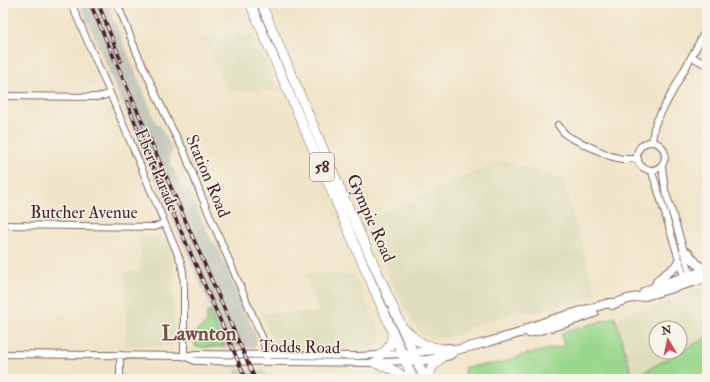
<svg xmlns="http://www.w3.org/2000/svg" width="710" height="382" font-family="'IM FELL Double Pica',serif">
  <rect width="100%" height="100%" fill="#f7f3e8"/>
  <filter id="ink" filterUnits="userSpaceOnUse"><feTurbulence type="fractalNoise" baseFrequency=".025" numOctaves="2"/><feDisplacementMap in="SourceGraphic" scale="8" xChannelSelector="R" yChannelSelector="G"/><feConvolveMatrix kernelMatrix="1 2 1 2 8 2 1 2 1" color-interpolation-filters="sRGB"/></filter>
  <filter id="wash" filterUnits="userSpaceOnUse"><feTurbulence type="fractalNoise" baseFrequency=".012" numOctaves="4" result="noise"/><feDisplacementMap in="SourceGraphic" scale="16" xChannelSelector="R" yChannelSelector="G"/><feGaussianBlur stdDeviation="0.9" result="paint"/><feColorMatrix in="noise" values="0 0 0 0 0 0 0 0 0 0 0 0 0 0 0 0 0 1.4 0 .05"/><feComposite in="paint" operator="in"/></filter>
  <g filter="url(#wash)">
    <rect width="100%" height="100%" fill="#f0e4c8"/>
    <!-- built -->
    <path fill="#deddbb" d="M253,35L278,91H226L204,37Z
      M503,160L564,181L587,262L597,295L535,313L522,311L472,326L465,333L440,339L427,337L419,331L404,307L364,221Z
      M140,236H159L166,242L172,253L174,263V342L170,346H125V272H139Z
      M305,273L354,275L382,335L378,347L373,349L279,348L274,345L261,313L318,312Z
      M707,286V337L680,352V328H656V352H680L633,378L618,326L617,322L620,318L623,315L674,300L673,297Z
      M341,369L375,370L385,373L396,379H348Z"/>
    <!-- industrial -->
    <path fill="#c3c6b9" d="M80,3H108L112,13L113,18L157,125H160L173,150L170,154V163L183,189L189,191L211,241L216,244L257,338L256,345L254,347H223V343L212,320L211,309Z
      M234,369L260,371L264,370L268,379H238Z"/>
    <!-- green -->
    <path fill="#99d78c" stroke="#727b5c" d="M211,311L212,320L223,343V347H196L195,345V333C204,323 208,327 207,312Z
      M615,317L633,378L707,337V379H464L465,367L501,363L522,355L564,346L561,333Z"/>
  </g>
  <g filter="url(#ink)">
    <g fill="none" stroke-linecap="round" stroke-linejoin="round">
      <defs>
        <path id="minor" d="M71,3L107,86L181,262L183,272L184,288V356
          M117,3L137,53L170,125L184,151L201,195L264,342L267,362
          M692,57L707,65
          M3,96L96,97L103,96L110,93
          M558,125L565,134L571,138L610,156L622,159H638
          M652,142L654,128L656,122L707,28
          M637 156a14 14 0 1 1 28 0a14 14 0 1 1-28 0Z
          M662,166L665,190L684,251L691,278
          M651,170L656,184L683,273L687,280
          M3,225L155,227L164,223
          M3,354L184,356L196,354L357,356L402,354
          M184,356L195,361H199L375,363L383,362L405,361
          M120,379V355"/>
        <path id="major" d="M684,251L688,253L697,264L706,271
          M655,287L658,280L675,267L679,261
          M644,292L662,284L707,270
          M612,305C622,300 634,297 645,296L707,278
          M529,333L566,323L594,313
          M402,354L449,348L456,350
          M405,361L428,360L450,355L456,350L481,344L520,333L528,328L554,319L609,303H617"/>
        <path id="highway" d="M250,3L413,379
          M261,3L342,193L425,379
          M403,328C409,332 414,339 420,342C426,346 434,347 442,349
          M379,356C390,348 391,344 393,332
          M375,363C386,367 397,370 406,379
          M429,379L431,369L442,357"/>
      </defs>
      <!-- minor casing -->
      <use href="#minor" stroke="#846462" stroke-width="8"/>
      <!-- major casing -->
      <use href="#major" stroke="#846462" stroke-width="10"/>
      <!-- highway casing -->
      <use href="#highway" stroke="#846462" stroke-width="10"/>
      <!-- minor -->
      <use href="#minor" stroke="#fff" stroke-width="6"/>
      <!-- major -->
      <use href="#major" stroke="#fff" stroke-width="8"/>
      <!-- highway -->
      <use href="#highway" stroke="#fff" stroke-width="9"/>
      <defs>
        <path id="rail" d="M90,3L255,379
          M98,3L121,61
          M127,102L144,146L155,172L246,379"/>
      </defs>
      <!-- rail casing -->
      <use href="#rail" stroke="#4a1f2b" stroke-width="3.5"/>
      <!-- rail -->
      <use href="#rail" stroke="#f7f3e8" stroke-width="2" stroke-dasharray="6" stroke-linecap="butt"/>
    </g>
  </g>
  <g text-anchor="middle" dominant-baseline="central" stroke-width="3" stroke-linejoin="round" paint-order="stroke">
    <!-- shield labels -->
    <rect fill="#f7f3e8" stroke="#7e5f64" stroke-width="1" x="310" y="153" width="24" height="28" rx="3"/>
    <g font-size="16" font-weight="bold" fill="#4a1f2b">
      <text x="322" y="167">58</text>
    </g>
    <!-- street labels -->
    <g font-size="17" fill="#4a1f2b" stroke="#f7f3e8">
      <text transform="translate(157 170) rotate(67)">Ebert Parade</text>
      <text transform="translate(208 176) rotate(67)">Station Road</text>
      <text x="84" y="212">Butcher Avenue</text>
      <text transform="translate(371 218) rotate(66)">Gympie Road</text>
      <text transform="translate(300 347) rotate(1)">Todds Road</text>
    </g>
    <!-- district labels -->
    <g font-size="21" font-weight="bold" fill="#78504a" stroke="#f7f3e8">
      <text x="199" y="333">Lawnton</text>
    </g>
  </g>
  <!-- margin -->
  <rect width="710" height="382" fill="none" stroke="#f7f3e8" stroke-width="16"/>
  <!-- north arrow -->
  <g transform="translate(668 340) rotate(351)"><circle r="19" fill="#f7f3e8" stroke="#b29e9c"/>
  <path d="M0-3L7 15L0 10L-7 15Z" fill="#d1495b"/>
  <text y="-6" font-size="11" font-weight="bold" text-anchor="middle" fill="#4a1f2b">N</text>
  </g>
</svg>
